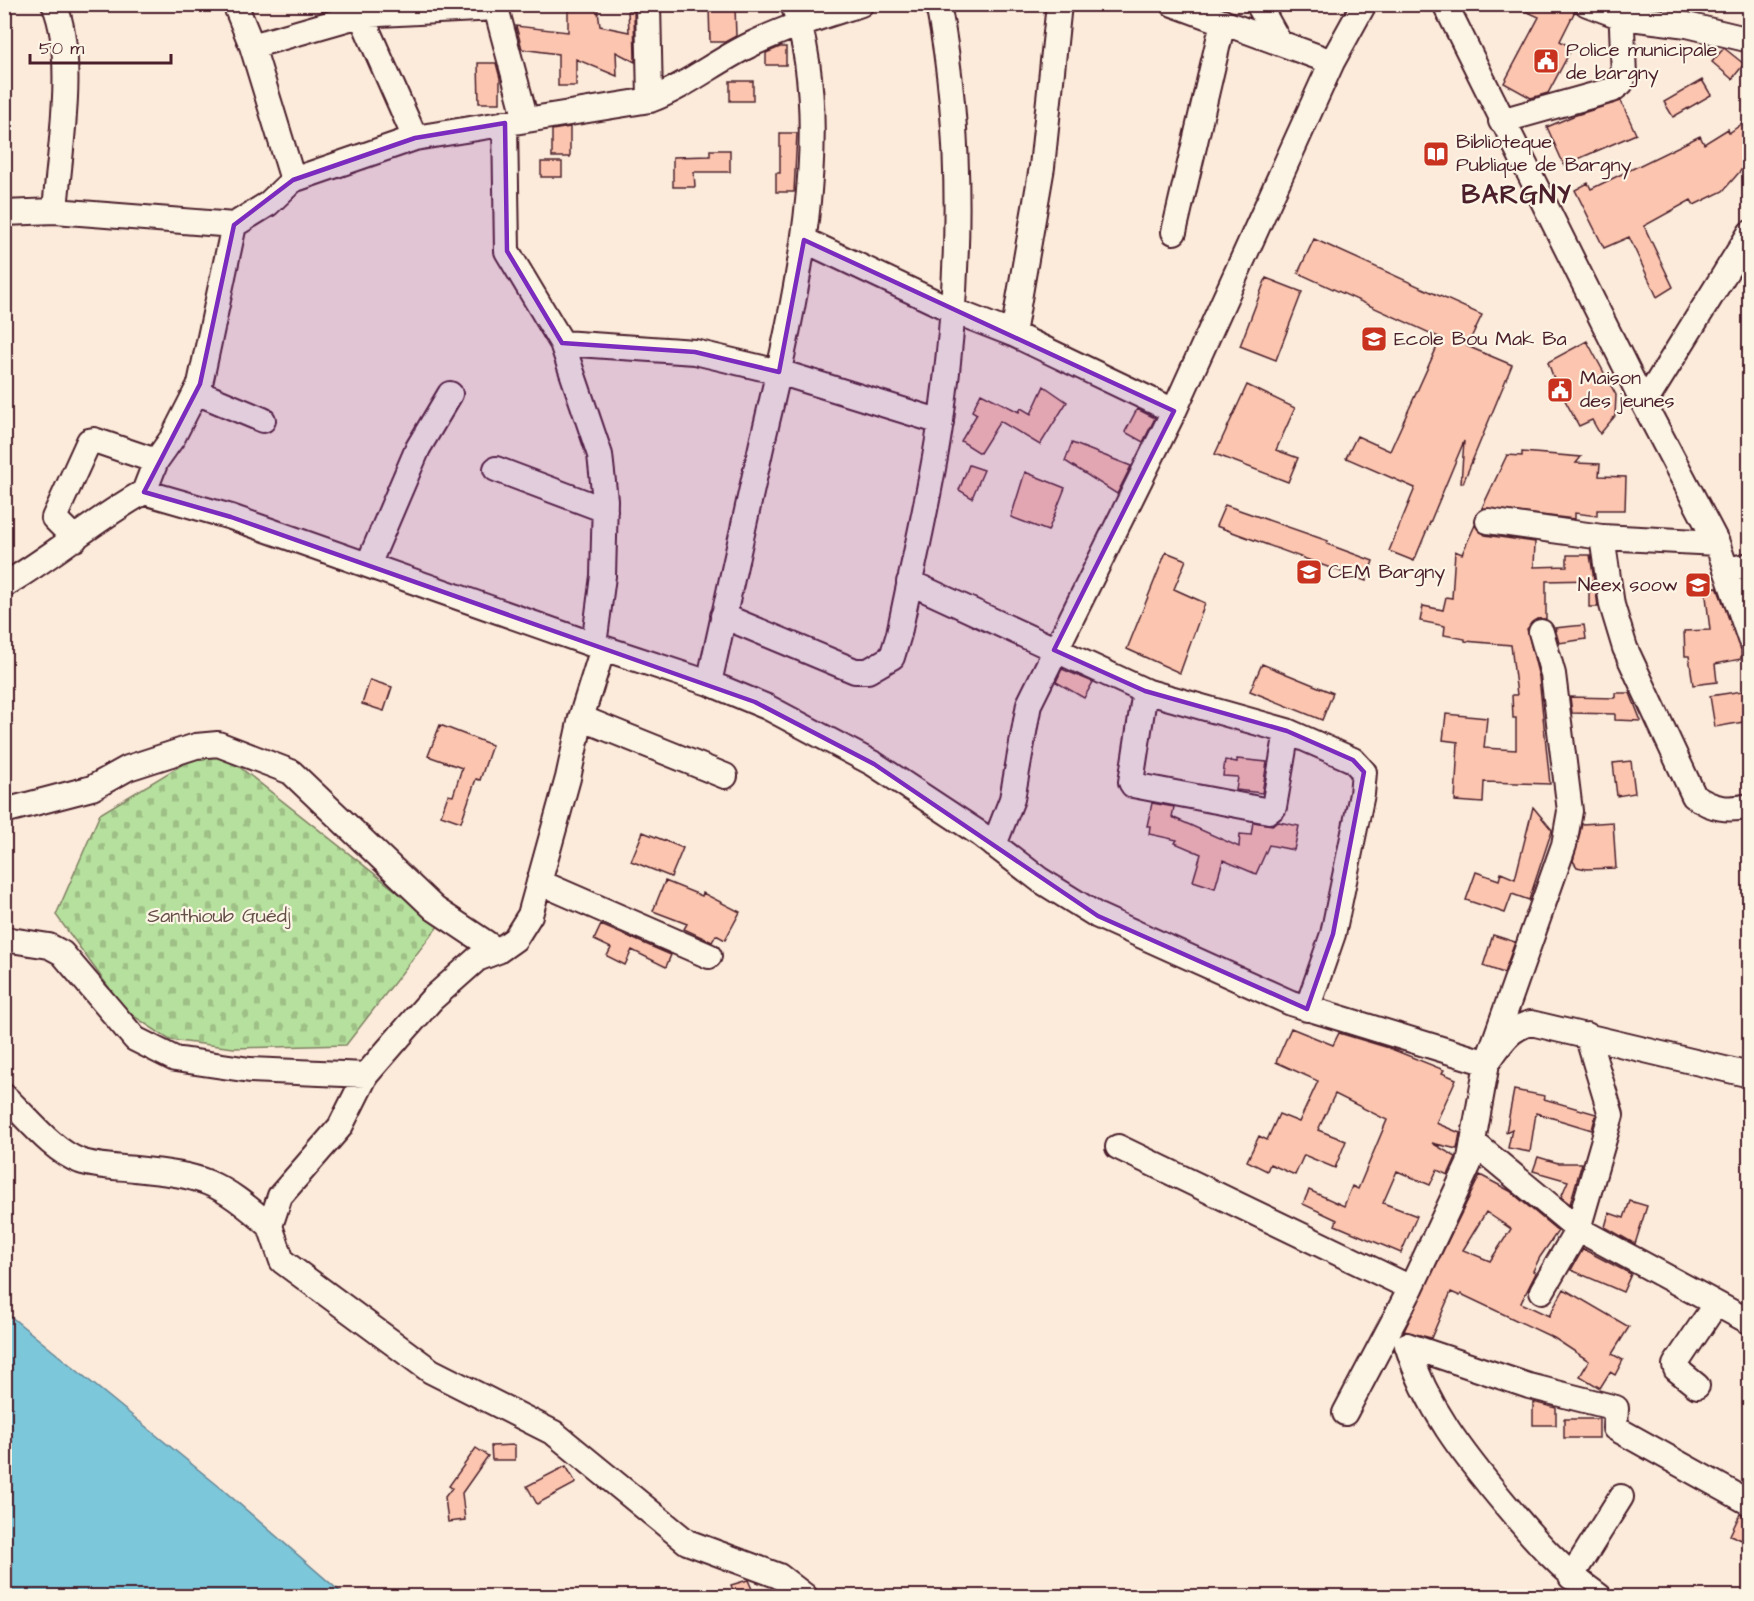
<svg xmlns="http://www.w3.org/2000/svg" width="1754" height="1601" font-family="'Architects Daughter',sans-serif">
  <defs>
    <pattern id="cemetery-stones" width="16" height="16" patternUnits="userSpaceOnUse" patternTransform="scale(1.5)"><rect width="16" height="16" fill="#b6e09d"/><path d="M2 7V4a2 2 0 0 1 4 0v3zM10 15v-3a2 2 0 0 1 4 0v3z" fill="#9ec087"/></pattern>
  </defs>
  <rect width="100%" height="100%" fill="#fcebda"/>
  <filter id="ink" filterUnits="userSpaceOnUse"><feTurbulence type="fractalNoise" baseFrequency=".0167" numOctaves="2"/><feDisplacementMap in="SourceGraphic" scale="12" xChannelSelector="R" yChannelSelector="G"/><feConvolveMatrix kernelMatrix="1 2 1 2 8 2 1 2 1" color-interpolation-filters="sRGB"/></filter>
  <g filter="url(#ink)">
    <!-- cemetery -->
    <path fill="url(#cemetery-stones)" stroke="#808064" stroke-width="1.5" d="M213,746L439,925L346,1045L234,1048L170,1040L126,1011L56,915L100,814Z"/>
    <!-- water -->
    <path fill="#7bc7da" stroke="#678494" stroke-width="1.5" d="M4,1311L221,1488L345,1596H5Z"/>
    <!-- building -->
    <path fill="#fcc5af" stroke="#4a1f2b" stroke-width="1.5" fill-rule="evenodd" d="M578,4H597L600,26L629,32L628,11H634L635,62L616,52L617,76L576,59V86H558V54L522,49L516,26L568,32V9H579Z
      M1510,4H1573L1575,11L1560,41L1572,48L1548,93L1531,98L1504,83L1539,17Z
      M735,7L736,36L725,42H710L709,8Z
      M780,47H786V65H766V53Z
      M1724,48L1744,64L1732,79L1712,62Z
      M478,63H496L500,78V103H479Z
      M1702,80L1711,95L1673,117L1664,102Z
      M730,81H753V101H730Z
      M1621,101L1636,134L1564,165L1547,127L1573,116Z
      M1749,119V161L1723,191L1694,205L1691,200L1644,226L1673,287L1657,297L1629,237L1604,248L1575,190L1588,183L1591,189L1700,136L1704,144L1728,129L1729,133Z
      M570,127V157H552V130Z
      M780,133H797L794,192H776V173H780Z
      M710,150H730V172H694L695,187H673V157L710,156Z
      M541,162H562V177H541Z
      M1314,239L1482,315L1467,346L1512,365L1463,483H1461L1464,441L1414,561L1389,551L1415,488L1346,458L1357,436L1390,451L1441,338L1298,273Z
      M1266,278L1302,292L1276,360L1240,346Z
      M1587,341L1616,395L1615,416L1600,434L1592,420L1579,426L1555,382L1548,362Z
      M1247,385L1295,408L1276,450L1298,458L1288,482L1215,454Z
      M1044,386L1067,402L1040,445L1000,421L980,453L961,441L977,414L972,411L981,393L1019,412L1021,408L1031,414Z
      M1137,409L1155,418L1143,442L1125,432Z
      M1072,443L1131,466L1117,494L1065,461Z
      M1522,452L1581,457L1576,463L1600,464L1599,476L1626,477L1625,510H1597V516L1575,513V519L1482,508L1507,455L1522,456Z
      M969,465L984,470L972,498L959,490Z
      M1025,472L1065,488L1048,531L1011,517Z
      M1225,505L1328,541L1327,544L1373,561L1366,581L1216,526Z
      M1475,525L1485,535L1535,542L1534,567L1567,566V555H1590L1594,580L1546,581V619H1537L1527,629L1539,677L1550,784L1484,782L1483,803L1455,801L1458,742L1443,740L1446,714L1487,718L1484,748L1516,750V718H1513L1512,695H1517L1511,645L1465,641V639L1444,635L1445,626L1420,621L1423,606L1443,610L1446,597L1452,598L1455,551L1462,554Z
      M1166,552L1186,560L1174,589L1205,603L1180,673L1127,649Z
      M1717,587L1741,650V659L1715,664L1717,682L1693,685L1689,656H1685L1684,631L1710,630L1705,588Z
      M1589,591H1596L1598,607H1589Z
      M1584,625L1586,639L1559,643L1555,628Z
      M1262,664L1333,693L1322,720L1250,691Z
      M1062,669L1093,682L1084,698L1056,682Z
      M370,680L392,687L384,711L362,704Z
      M1749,690V721L1715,727L1710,696Z
      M1615,693H1630L1641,721L1615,720V714L1572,713L1570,697L1615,698Z
      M440,725L492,745L480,780L476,779L461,822L441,815L448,795L453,796L462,768L428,756Z
      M1237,759L1267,762L1262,793L1236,790L1238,777L1223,776L1225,760L1237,762Z
      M1631,761L1635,793L1617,796L1613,763Z
      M1152,803L1174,807L1172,817L1239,847L1240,834L1251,835L1253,822L1272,825L1279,822L1299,826L1294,850L1269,845L1256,874L1223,860L1215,888L1193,881L1201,854L1175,843L1177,840L1149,834L1150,826H1147Z
      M1533,807L1552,830L1529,900L1512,894L1505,913L1466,900L1476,872L1499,880L1501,873L1515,879Z
      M1613,822L1616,868L1586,869L1577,867L1573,861L1582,824Z
      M643,832L683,848L671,877L631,861Z
      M665,881L702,896L703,893L740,912L725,940L716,935L712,942L684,929L687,924L653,911Z
      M601,925L671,955L666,967L632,950L625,965L607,956L611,948L594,940Z
      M1493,935L1515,942L1504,973L1483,966Z
      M1291,1028L1333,1045L1339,1033L1389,1048L1444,1070L1442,1073L1456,1079L1436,1123L1460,1133L1457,1149L1432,1143L1456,1157L1448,1175L1437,1170L1430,1185L1397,1171L1383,1203L1417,1216L1401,1253L1335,1225L1337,1220L1303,1204L1309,1190L1344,1206L1352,1186L1358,1189L1387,1120L1335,1094L1318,1130L1346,1141L1335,1168L1304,1155L1295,1175L1270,1164L1267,1171L1247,1161L1259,1136L1267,1140L1279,1114L1299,1122L1318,1081L1276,1062Z
      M1514,1090L1545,1096L1544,1099L1596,1114L1592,1130L1536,1113L1530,1152L1508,1148L1512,1129L1506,1132Z
      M1538,1157L1558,1163H1582L1570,1204L1561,1197L1568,1181L1533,1171Z
      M1480,1175L1510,1191L1558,1231L1540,1257L1533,1271L1536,1273L1521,1303L1549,1316L1564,1289L1629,1327L1612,1354L1623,1360L1615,1375L1610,1372L1600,1388L1580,1376L1589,1361L1554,1338L1461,1294L1460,1296L1451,1292L1431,1338L1404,1331ZM1486,1212L1511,1229L1490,1261L1463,1250Z
      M1630,1201L1647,1206L1635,1244L1605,1227L1609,1213L1624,1218Z
      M1583,1249L1631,1274L1623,1292L1571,1270Z
      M1533,1402L1556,1408V1425H1533Z
      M1564,1419H1599V1438H1564Z
      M515,1445V1460H492L491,1446Z
      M476,1448L488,1456L462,1493L465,1520L448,1522L445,1497L452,1488L449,1486Z
      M566,1466L576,1483L537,1504L527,1486Z
      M1740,1514L1749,1517V1543L1730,1535Z
      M748,1580L755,1596H735L731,1585Z"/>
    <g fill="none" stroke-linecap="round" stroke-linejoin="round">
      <defs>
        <path id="minor" d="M54,4C77,57 59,154 55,211
          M235,4L252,46L293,180
          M356,4L415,138
          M495,4L526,120
          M648,4L650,100
          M1173,4L1332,62
          M1258,4L1278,40
          M1445,4L1644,404L1717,543L1750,639
          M1587,4L1622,17L1687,25L1750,40
          M252,46L360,15L496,8L499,4
          M1501,121L1612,90L1621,83L1624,76L1621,4
          M505,123L507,251L562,343L600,455L605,500L603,576L594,645
          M4,213L55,211L234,225L268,204L293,180L415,138L650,100C687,86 716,61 752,44C787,27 824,16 861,4
          M1174,232L1223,22
          M804,240L954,311L1013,334L1174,411
          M1013,334L1042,167L1059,4
          M562,343L695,352L779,372L941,422
          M196,392L263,420
          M1644,404L1750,233
          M496,469L605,510
          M144,492L156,461L173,437L200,384L234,225
          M1488,521L1602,537L1717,543
          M1602,537L1612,605L1625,648L1694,796C1712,809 1728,811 1750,806
          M75,539L54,518L89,441L94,440L156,461
          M368,565L418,448L450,394
          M1728,570L1750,565
          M909,582L1145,691L1287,731L1353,760L1364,772L1362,794L1333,934L1307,1009
          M4,585C53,557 95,519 144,492L231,517L594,645L709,683L767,707L874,764L980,834L1040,880L1098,916L1291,1003L1487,1063C1500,1045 1509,1028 1531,1023L1750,1075
          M723,616L855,671H868L892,657L899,634C913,563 931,492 941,420C960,283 965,141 938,4
          M603,648L581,718L568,778L530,915L515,939L498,951L477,959L432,999L366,1075L340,1127L280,1196L270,1226L282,1261L431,1371L554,1433L687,1542L779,1576L805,1596
          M709,683C726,603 744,523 762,443C792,316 838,130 793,4
          M1145,691L1131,782L1133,785L1269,811L1274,807L1287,731
          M581,718L725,776
          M4,811L92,788L128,768L196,746L218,744L291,772L435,909L498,951
          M994,845L1012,799L1029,704L1174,411L1332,62L1364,4
          M539,882L709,956
          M4,939L49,946L62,953L135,1039L175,1059L250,1070L366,1075
          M4,1096C27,1117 51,1150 80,1161C97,1167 118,1167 135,1169C204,1176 217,1180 270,1226
          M1473,1142L1578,1229L1750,1322
          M1118,1147L1411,1288
          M1542,1291L1578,1229L1611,1115L1587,1035
          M1407,1345L1529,1386L1616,1408L1615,1428L1750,1503
          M1407,1345C1426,1407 1464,1455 1505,1504C1536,1541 1559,1568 1599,1596
          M1697,1386L1676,1369L1675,1365L1715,1305
          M1345,1413L1411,1288L1469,1164L1487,1063L1564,845L1570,811L1553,674L1541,632
          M1571,1577L1621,1497"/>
      </defs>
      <!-- minor casing -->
      <use href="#minor" stroke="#4a1f2b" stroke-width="28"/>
      <!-- minor -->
      <use href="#minor" stroke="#fcf5e5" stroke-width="24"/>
    </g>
  </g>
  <!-- marked area -->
  <path fill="#7b2cbf" fill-opacity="0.2" stroke="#7b2cbf" stroke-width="4.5" stroke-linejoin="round" d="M505,123L507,251L562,343L695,352L779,372L804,240L1174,411L1054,650L1145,691L1287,731L1353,760L1364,772L1333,934L1307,1009L1098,916L874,764L755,702L231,517L144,492L200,384L234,225L293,180L415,138Z"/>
  <!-- icons -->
  <defs>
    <symbol id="civic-square" viewBox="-11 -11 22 22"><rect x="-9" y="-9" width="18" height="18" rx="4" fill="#c8321e" stroke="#fcf5e5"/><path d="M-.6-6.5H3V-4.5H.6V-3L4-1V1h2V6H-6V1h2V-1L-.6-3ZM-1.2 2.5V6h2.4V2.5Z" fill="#fff"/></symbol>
    <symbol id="library-square" viewBox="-11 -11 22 22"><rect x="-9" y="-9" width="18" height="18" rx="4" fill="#c8321e" stroke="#fcf5e5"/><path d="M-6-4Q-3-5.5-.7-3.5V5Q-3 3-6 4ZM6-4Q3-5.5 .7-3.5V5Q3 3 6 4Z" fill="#fff"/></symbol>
    <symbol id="school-square" viewBox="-11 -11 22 22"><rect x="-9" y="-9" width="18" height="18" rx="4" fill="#c8321e" stroke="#fcf5e5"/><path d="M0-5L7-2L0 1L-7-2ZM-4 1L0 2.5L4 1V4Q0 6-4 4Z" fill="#fff"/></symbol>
  </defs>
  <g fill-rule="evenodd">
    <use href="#civic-square" x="1531" y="46" width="30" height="30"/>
    <use href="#library-square" x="1421" y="139" width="30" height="30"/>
    <use href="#school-square" x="1359" y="324" width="30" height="30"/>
    <use href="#civic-square" x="1545" y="375" width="30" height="30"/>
    <use href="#school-square" x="1294" y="557" width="30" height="30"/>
    <use href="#school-square" x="1683" y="570" width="30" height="30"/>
  </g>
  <g text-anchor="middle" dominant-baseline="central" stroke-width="4.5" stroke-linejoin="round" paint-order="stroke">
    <!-- poi labels -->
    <g font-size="20" fill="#4a1f2b" stroke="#fcf5e5" text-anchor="start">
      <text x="1566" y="50">Police municipale<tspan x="1566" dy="23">de bargny</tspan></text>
      <text x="1456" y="142">Biblioteque<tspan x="1456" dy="23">Publique de Bargny</tspan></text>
      <text x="1394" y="339">Ecole Bou Mak Ba</text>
      <text x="1580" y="378">Maison<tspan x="1580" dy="23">des jeunes</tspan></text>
      <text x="1328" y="572">CEM Bargny</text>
      <text x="1678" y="585" text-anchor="end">Neex soow</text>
    </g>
    <!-- park labels -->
    <g font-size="20" fill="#654f48" stroke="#fcf5e5">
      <text x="219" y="916">Santhioub Guédj</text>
    </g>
    <!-- district labels -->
    <g font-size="26" font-weight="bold" letter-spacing="1.5" fill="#4a1f2b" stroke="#fcf5e5">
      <text x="1517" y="195">BARGNY</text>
    </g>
  </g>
  <!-- margin -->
  <rect width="1754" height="1601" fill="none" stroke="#fcf5e5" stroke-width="24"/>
  <rect x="12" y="12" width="1730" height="1577" fill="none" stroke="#4a1f2b" stroke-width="2" filter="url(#ink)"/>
  <!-- scale -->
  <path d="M30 54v9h141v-9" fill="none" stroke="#4a1f2b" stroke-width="3"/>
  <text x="39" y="54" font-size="18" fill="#4a1f2b" stroke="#fcf5e5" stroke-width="4.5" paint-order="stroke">50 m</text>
</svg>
